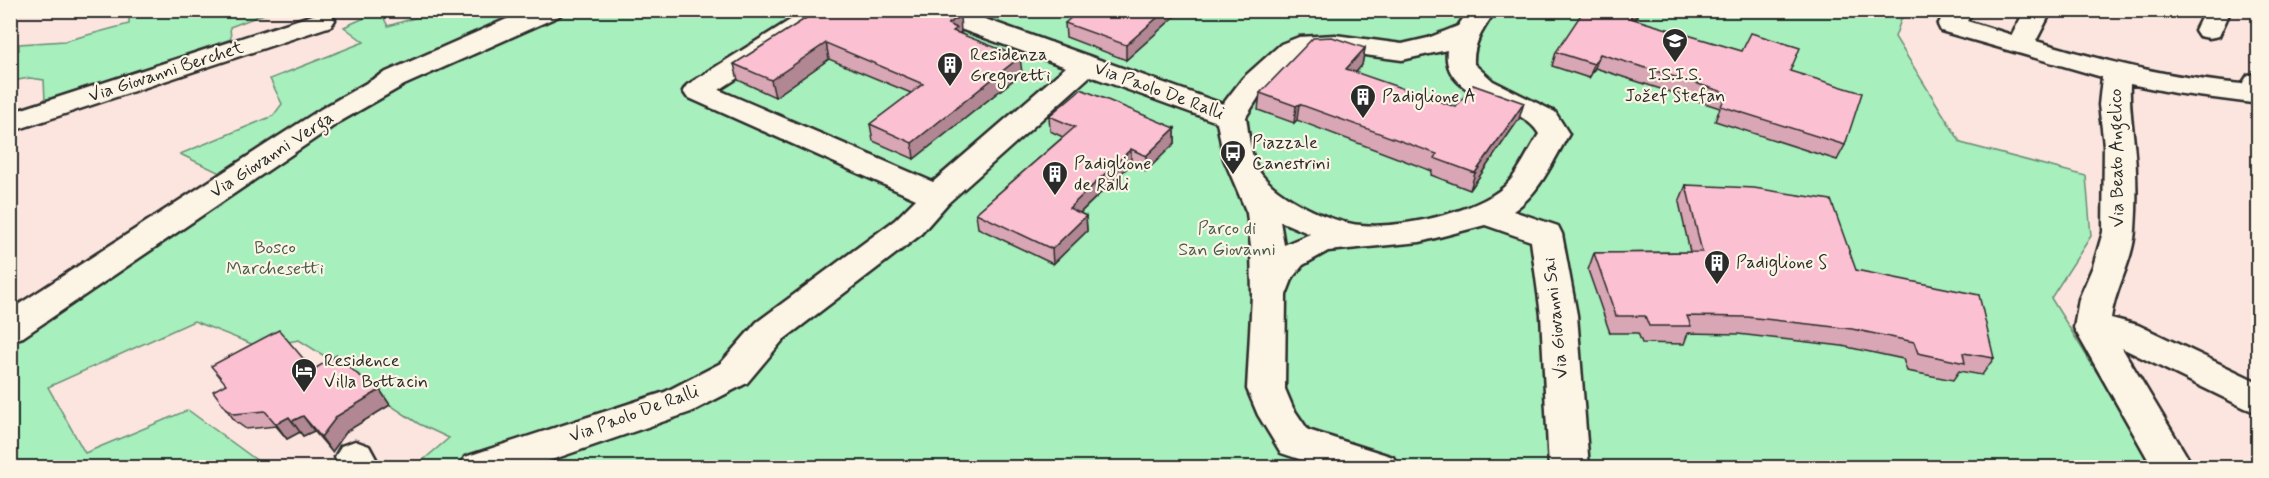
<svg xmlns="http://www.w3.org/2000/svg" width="2269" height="478" font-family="Mynerve,sans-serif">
  <rect width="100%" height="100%" fill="#fce5df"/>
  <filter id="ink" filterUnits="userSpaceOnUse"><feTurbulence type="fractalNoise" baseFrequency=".0167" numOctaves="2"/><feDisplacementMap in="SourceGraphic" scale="12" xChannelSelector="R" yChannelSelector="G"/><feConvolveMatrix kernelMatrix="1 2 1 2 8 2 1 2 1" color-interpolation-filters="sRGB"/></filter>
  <g filter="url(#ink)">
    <!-- green -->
    <path fill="#a7efbc" stroke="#698d74" stroke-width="1.5" d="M129,11V10L272,11L230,27L231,39L45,101L44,80L30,78L11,81V51L19,50V44L65,41L129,24Z
      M380,11L388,26L437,11H509L512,20L224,175L180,154L273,116L282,104L270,79L364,42L344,27Z
      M575,11H1904L1895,37L1961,143L2086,176L2091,236L2051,298L2155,467H415L449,438L419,424L390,405L347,370L299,340L259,347L194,321L48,387L85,453L188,410L266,467H11L10,344L82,291L333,121L401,82L520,31Z"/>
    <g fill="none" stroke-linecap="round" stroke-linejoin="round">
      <defs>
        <path id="street" d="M527,10H563L559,16L404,85L341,121L23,337L10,341V310L321,109L384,73Z
          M806,10H838L834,16L719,90L933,182L1066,67L924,16L920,10H960L1223,104L1243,78L1281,44L1299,37L1335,35L1402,44L1428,38L1458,26L1469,10H1496C1484,28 1473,42 1474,64L1493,81L1555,112L1569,134C1553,161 1540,193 1513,211L1558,226L1562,234L1577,315L1589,468H1549L1541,315L1531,241L1485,225L1420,242L1328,251L1303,265L1293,277L1286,295L1285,389L1293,408L1308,430L1393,457L1399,468H1326L1281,453L1258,415L1247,389L1252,295L1251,247L1247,213L1224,159L1217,122L1090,76L948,203L919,236L783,340L747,383L691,412L528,468H459L465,457L665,392L721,363L757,322L895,220L916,199L687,97L683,91L687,85ZM1447,50C1441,101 1520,100 1539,134C1528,151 1519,173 1504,187C1474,213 1400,229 1361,225C1331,223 1279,198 1261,174C1250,159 1249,135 1246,117L1263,90L1301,56L1313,51H1335L1402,60ZM1280,221L1310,234L1284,245Z
          M1946,10H1973L1967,21L2012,35L2025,10H2052L2036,41C2104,61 2171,78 2242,84L2248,75L2258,73V101L2252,103L2175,93L2130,84C2129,105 2132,123 2134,143C2137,171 2137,203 2135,230C2133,261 2115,288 2111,318L2138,325L2258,382V413L2245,408L2122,348L2194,468H2153L2074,328L2079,299L2093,266L2103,232L2104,145L2099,105L2102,77L1941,31L1938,25Z
          M2205,10H2231L2219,36L2209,38L2199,36L2195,30Z
          M322,12L331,14L335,20L331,26L10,132V113Z
          M355,441L369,446L381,468H341L335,457L341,446Z"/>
      </defs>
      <!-- street casing -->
      <use href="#street" stroke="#2b2b2b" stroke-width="5"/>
      <!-- street -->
      <use href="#street" fill="#fcf5e5" fill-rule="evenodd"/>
    </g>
    <!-- wall -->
    <path fill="#d8a6b5" stroke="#2b2b2b" stroke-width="1.5" d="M819,10L961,32L960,33L1022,73L914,159L873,141L870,124L911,93L829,59L775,97L738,80L734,64Z
      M968,10H990L983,16Z
      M1182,10L1126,60L1066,37L1065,23Z
      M1637,15L1634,19L1790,71L1845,145L1837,160L1715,121L1720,108L1595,68L1589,78L1552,66L1556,52Z
      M1365,48L1362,65L1355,73L1456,107L1519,119L1470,190L1431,175L1432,171L1297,120L1294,123L1258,110L1260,93Z
      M1049,116L1175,128V143L1146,171L1131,164L1080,213L1086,216L1087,231L1053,264L978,228L976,213L1063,137L1050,131Z
      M1686,185L1856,270L1994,358L1982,375L1959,371L1953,380L1907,371L1903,359L1842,346L1738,334L1688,333L1684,344L1642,343L1638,333H1610L1588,270L1594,253L1690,252L1679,202Z
      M313,370L357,374L380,390L390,405L347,431L332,452L314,431L303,436L300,432L287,439L276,426L246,429L235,421L224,406Z"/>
    <!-- shaded-wall -->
    <path fill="#b08793" stroke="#2b2b2b" stroke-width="1.5" d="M982,10H990L983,16Z
      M1166,10H1182L1126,60V45Z
      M1635,10H1638L1637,15L1626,33L1630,18Z
      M960,16L961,32L958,34L955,47L948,24Z
      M826,43L829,59L775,97L771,80Z
      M1365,48L1362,65L1344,86L1346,69Z
      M1600,54L1595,68L1589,78L1594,64Z
      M1020,57L1022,73L914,159L912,143Z
      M1524,103L1519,119L1470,190L1475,173Z
      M1299,104L1297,120L1294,123L1296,106Z
      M1175,128V143L1146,171V156Z
      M1131,149V164L1069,223V208Z
      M1086,216L1087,231L1053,264L1052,249Z
      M380,390L390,405L347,431L332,452L321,437L337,416Z
      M303,416L314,431L303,436L292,421Z
      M289,417L300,432L287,439L276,424Z"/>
    <!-- building -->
    <path fill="#fbc1d2" stroke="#2b2b2b" stroke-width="1.5" d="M819,10H944L960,16L948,24L957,28L953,31L1020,57L912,143L870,124L923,84L826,43L771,80L734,64Z
      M1080,10H1166L1126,45L1065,23Z
      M1584,10H1635L1630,18L1742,51L1751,33L1800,48L1790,71L1862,93L1845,145L1721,106L1727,93L1600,54L1594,64L1556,52Z
      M1332,37L1365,48L1346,69L1456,107L1473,85L1524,103L1475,173L1434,158L1437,154L1299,104L1296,106L1260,93L1313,38Z
      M1081,89L1175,128L1146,156L1131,149L1069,208L1086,216L1052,249L976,213L1075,127L1049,116Z
      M1686,185L1754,188L1831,200L1856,270L1979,295L1994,358L1963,353L1965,363L1918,353L1914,342L1852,329L1747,317L1687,316L1691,326H1649L1645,316H1616L1594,253L1702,252Z
      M279,330L313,370L337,355L357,374L380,390L337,416L321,437L303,416L292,421L289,417L276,424L265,411L234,414L224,406L213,391L226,384L211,366Z"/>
  </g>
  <!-- icons -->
  <defs>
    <symbol id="school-pin" viewBox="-11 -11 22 30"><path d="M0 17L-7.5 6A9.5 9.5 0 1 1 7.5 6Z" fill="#2b2b2b" stroke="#fcf5e5"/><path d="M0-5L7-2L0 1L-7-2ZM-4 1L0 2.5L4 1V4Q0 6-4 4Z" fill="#fff"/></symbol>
    <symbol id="building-pin" viewBox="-11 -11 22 30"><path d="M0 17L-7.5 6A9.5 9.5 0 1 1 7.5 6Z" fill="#2b2b2b" stroke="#fcf5e5"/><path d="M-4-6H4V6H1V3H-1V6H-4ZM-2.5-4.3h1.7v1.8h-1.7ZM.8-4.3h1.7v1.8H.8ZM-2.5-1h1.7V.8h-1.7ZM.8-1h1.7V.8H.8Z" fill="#fff"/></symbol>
    <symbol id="bus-pin" viewBox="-11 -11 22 30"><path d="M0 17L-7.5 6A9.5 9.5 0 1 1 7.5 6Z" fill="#2b2b2b" stroke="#fcf5e5"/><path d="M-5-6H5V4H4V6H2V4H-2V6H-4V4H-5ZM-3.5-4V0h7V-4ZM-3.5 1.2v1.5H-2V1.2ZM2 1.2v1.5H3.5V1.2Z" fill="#fff"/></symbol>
    <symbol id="hotel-pin" viewBox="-11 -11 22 30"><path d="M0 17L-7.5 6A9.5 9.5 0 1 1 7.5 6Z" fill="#2b2b2b" stroke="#fcf5e5"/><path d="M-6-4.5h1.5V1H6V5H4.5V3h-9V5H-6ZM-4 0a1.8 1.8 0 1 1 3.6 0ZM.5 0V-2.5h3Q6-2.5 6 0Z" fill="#fff"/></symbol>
  </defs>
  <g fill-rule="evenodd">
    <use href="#school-pin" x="1660" y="26" width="30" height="40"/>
    <use href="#building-pin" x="935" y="50" width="30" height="40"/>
    <use href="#building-pin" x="1348" y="82" width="30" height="40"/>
    <use href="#bus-pin" x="1218" y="138" width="30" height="40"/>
    <use href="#building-pin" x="1040" y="159" width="30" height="40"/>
    <use href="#building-pin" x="1702" y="248" width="30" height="40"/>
    <use href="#hotel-pin" x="289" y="356" width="30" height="40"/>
  </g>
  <g text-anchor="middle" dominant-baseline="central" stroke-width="4.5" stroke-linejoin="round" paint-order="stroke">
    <!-- poi labels -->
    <g font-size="18" fill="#2b2b2b" stroke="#fcf5e5" text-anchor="start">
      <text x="970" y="55">Residenza<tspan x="970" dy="21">Gregoretti</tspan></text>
      <text x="1675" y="75" text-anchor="middle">I.S.I.S.<tspan x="1675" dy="21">Jožef Stefan</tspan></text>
      <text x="1382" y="97">Padiglione A</text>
      <text x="1252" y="143">Piazzale<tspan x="1252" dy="21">Canestrini</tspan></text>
      <text x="1074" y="164">Padiglione<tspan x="1074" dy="21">de Ralli</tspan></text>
      <text x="1736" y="263">Padiglione S</text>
      <text x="324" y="361">Residence<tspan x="324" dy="21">Villa Bottacin</tspan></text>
    </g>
    <!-- street labels -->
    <g font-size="18" fill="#2b2b2b" stroke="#fcf5e5">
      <text transform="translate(166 72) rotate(-18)">Via Giovanni Berchet</text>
      <text transform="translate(1159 91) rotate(20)">Via Paolo De Ralli</text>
      <text transform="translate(272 155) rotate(-33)">Via Giovanni Verga</text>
      <text transform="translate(2117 158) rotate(-91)">Via Beato Angelico</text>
      <text transform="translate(1556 318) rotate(-96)">Via Giovanni Sai</text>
      <text transform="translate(634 414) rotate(-20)">Via Paolo De Ralli</text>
    </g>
    <!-- park labels -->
    <g font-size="18" fill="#4a5c4f" stroke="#fcf5e5">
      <text x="1227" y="229">Parco di<tspan x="1227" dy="21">San Giovanni</tspan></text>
      <text x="275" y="248">Bosco<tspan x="275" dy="21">Marchesetti</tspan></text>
    </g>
  </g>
  <!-- margin -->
  <rect width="2269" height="478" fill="none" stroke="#fcf5e5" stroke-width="36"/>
  <rect x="18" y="18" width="2233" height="442" fill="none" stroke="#2b2b2b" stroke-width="2" filter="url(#ink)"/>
</svg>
